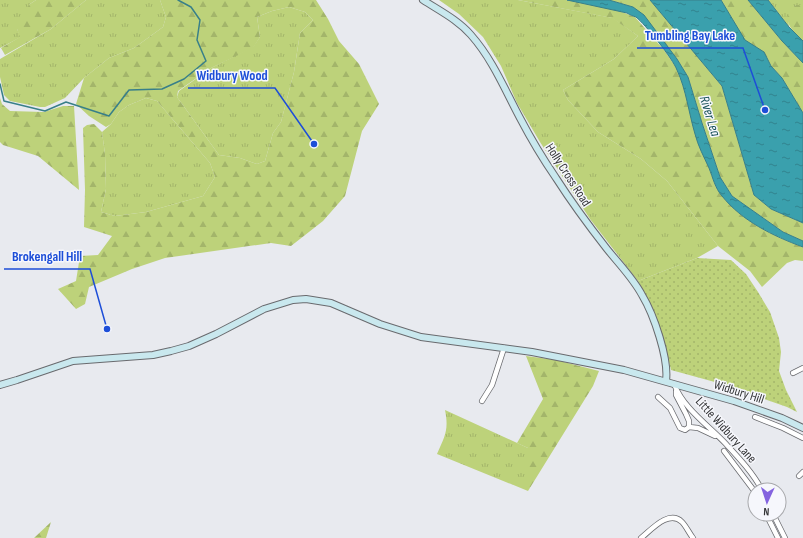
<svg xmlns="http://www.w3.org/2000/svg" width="803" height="538" font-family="'Sofia Sans Condensed',sans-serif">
  <defs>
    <pattern id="grass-tufts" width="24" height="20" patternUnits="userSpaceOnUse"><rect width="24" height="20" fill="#bdd27a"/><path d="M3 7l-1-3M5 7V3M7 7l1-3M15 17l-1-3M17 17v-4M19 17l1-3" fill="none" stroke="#a3b56a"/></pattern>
    <pattern id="forest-firs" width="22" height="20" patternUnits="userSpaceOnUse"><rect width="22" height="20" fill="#bdd27a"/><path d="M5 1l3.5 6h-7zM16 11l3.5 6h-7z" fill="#a3b56a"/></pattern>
    <pattern id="park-dots" width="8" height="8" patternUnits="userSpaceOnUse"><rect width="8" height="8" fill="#bdd27a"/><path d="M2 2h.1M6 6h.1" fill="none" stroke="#a3b56a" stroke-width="1.8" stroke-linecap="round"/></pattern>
    <pattern id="water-ripples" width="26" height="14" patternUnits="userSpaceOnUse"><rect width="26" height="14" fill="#3aa0ad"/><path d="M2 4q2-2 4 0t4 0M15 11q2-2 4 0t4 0" fill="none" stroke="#31838e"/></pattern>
  </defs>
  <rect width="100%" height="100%" fill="#e8eaef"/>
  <!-- grass -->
  <path fill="url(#grass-tufts)" d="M0,0H36L30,4L17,29L21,37L0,48Z
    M86,0H160L166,17L163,27L134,48L109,58L84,78L65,98L45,107H40L10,101L4,95L0,77V59L51,29Z
    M439,0H518L613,18L638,36L614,59L563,90L568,100L598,132L641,159L667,181L718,246L697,258L638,281L590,219L540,142L517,103L501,66L483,37L459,14Z
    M768,0H803V5H796L788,18L789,27Z
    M289,7L305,12L313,20L300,33L294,72L281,122L273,133L265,161L257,164L240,158L219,155L177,97L179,91L211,68L253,47L260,37L257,17L272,11Z
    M146,98L157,101L210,163L215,177L203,196L146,212L115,216L101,212L106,189L105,154L102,132L111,124L119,112L129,105Z
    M445,410L528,448V491L437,454C445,436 449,430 445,410Z"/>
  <!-- forest -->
  <path fill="url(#forest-firs)" fill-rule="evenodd" d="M36,0H86L51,29L5,55L1,48L20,37L17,29L16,21L30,4Z
    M160,0H316L328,19L339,41L359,64L379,104L362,131L345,196L323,221L291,246L271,243L165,258L132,269L89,287L85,304L76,309L58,289L76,281L80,256L98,255L112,236L84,227L85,190L83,128L87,125L94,124L102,132L105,154L106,189L101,212L115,216L146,212L203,196L215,177L210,163L157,101L146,98L129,105L119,112L111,124L106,127L89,116L76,104L84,78L109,58L134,48L163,27L166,17ZM289,7L305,12L313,20L300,33L294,72L281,122L273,133L265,161L257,164L240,158L219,155L177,97L178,91L211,68L253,48L260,37L257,17L272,11Z
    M518,0H567L617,10L635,17L664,50L678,70L716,187C736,218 770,235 803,247V261L795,260L787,263L762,287L750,271L718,246L667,181L641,159L598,132L568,100L563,90L614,59L638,36L612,18Z
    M609,0H650L722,86L754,195L771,209L803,223V241L783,232L732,196L720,177L702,123L688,77L677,59L633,7Z
    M721,0H748L782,41L803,63V113L782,78L771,66L764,53L745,41Z
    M796,5H803V41C790,28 780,20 796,5Z
    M0,98L2,104L10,111L44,112L63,106H74L79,190L38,156L3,145L0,142Z
    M526,356L556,360L599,371L593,386L528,491V448L517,443L543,399Z
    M51,522L46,538H34Z"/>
  <!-- park -->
  <path fill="url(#park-dots)" d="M697,258L731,260L746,274L758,292L770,312L779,338L781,352L779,371L786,390L797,412L787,407L722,384L671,370C663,335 656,313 638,281Z"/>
  <!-- water -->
  <path fill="url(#water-ripples)" stroke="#387f89" d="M567,0H609L633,7L644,15L677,59L688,77L702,123L720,177L732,196L783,232L803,241V247C773,236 742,221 722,196C715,188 713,178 709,168C704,157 698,146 695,134C689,114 686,89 677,70C673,59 645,24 636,17C633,16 630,15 627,13Z
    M650,0H721L745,40L764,52L771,66L782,78L803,113V223L771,209L754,195L722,86Z
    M748,0H768L789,27L803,41V63L782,41Z"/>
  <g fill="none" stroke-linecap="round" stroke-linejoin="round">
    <!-- stream -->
    <path stroke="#387f89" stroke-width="1.5" d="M0,84L4,101L45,111L66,102L109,116L129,90L162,89L184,79L206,61L197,40L200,20L191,7L178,0"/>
    <defs>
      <path id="street" d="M793,373L803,368
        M674,384C684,409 708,425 726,444C739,458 753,473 762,490
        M676,391V395L686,414L689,421V427L698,428L715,436
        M658,397L670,408L680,428L685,430L689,427
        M482,401L492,385L504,348
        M755,417L783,428L803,438
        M724,451L755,492
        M799,476L803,472
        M766,514L778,538
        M773,514L785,538
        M641,538C651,530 669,509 682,522C686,526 689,533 693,538"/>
      <path id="secondary" d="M423,0C440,11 458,20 471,35C493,60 505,90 520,118C531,139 543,159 556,178C572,203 589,226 607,249C619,264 633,278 642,295C654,315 669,359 666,381
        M0,385L17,380L73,361L153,355L171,351L189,346L216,334L264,309L293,300L306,299L331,303L380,324L421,337L532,352L624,370L734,401L782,418L803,428"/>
    </defs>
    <!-- street casing -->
    <use href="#street" stroke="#696a6e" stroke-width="6"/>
    <!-- secondary casing -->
    <use href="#secondary" stroke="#696a6e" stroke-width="8"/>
    <!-- street -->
    <use href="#street" stroke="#fff" stroke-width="4.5"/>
    <!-- secondary -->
    <use href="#secondary" stroke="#c9e8ee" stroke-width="6"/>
  </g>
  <g text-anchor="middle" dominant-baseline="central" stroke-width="3" stroke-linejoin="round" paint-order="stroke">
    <!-- street labels -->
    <g font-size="13" fill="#323335" stroke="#f6f7fc">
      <text transform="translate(568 175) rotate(57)">Holly Cross Road</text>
      <text transform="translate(739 392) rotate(18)">Widbury Hill</text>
      <text transform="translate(726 430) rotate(48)">Little Widbury Lane</text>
    </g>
    <!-- water labels -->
    <g font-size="14" font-style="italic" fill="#175058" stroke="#f6f7fc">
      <text transform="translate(710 116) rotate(73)">River Lea</text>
    </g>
  </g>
  <!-- callouts -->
  <path fill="none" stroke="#1d4ed8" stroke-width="1.5" d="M765 110L743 48H637M314 144L275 88H188M107 329L90 269H4"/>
  <g fill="#1d4ed8" stroke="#f6f7fc" stroke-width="1.5">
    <circle cx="765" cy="110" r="4"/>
    <circle cx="314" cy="144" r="4"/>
    <circle cx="107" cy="329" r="4"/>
  </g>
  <g font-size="14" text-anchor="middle" font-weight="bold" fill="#1d4ed8" stroke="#f6f7fc" stroke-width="3" stroke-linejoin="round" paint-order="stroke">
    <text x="690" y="40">Tumbling Bay Lake</text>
    <text x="232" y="80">Widbury Wood</text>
    <text x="47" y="261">Brokengall Hill</text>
  </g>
  <!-- north arrow -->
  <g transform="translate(767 502) rotate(183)"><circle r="19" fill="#f6f7fc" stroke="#a8a9ac"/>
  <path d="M0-3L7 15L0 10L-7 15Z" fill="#8463df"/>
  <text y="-6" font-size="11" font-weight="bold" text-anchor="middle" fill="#323335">N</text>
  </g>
</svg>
